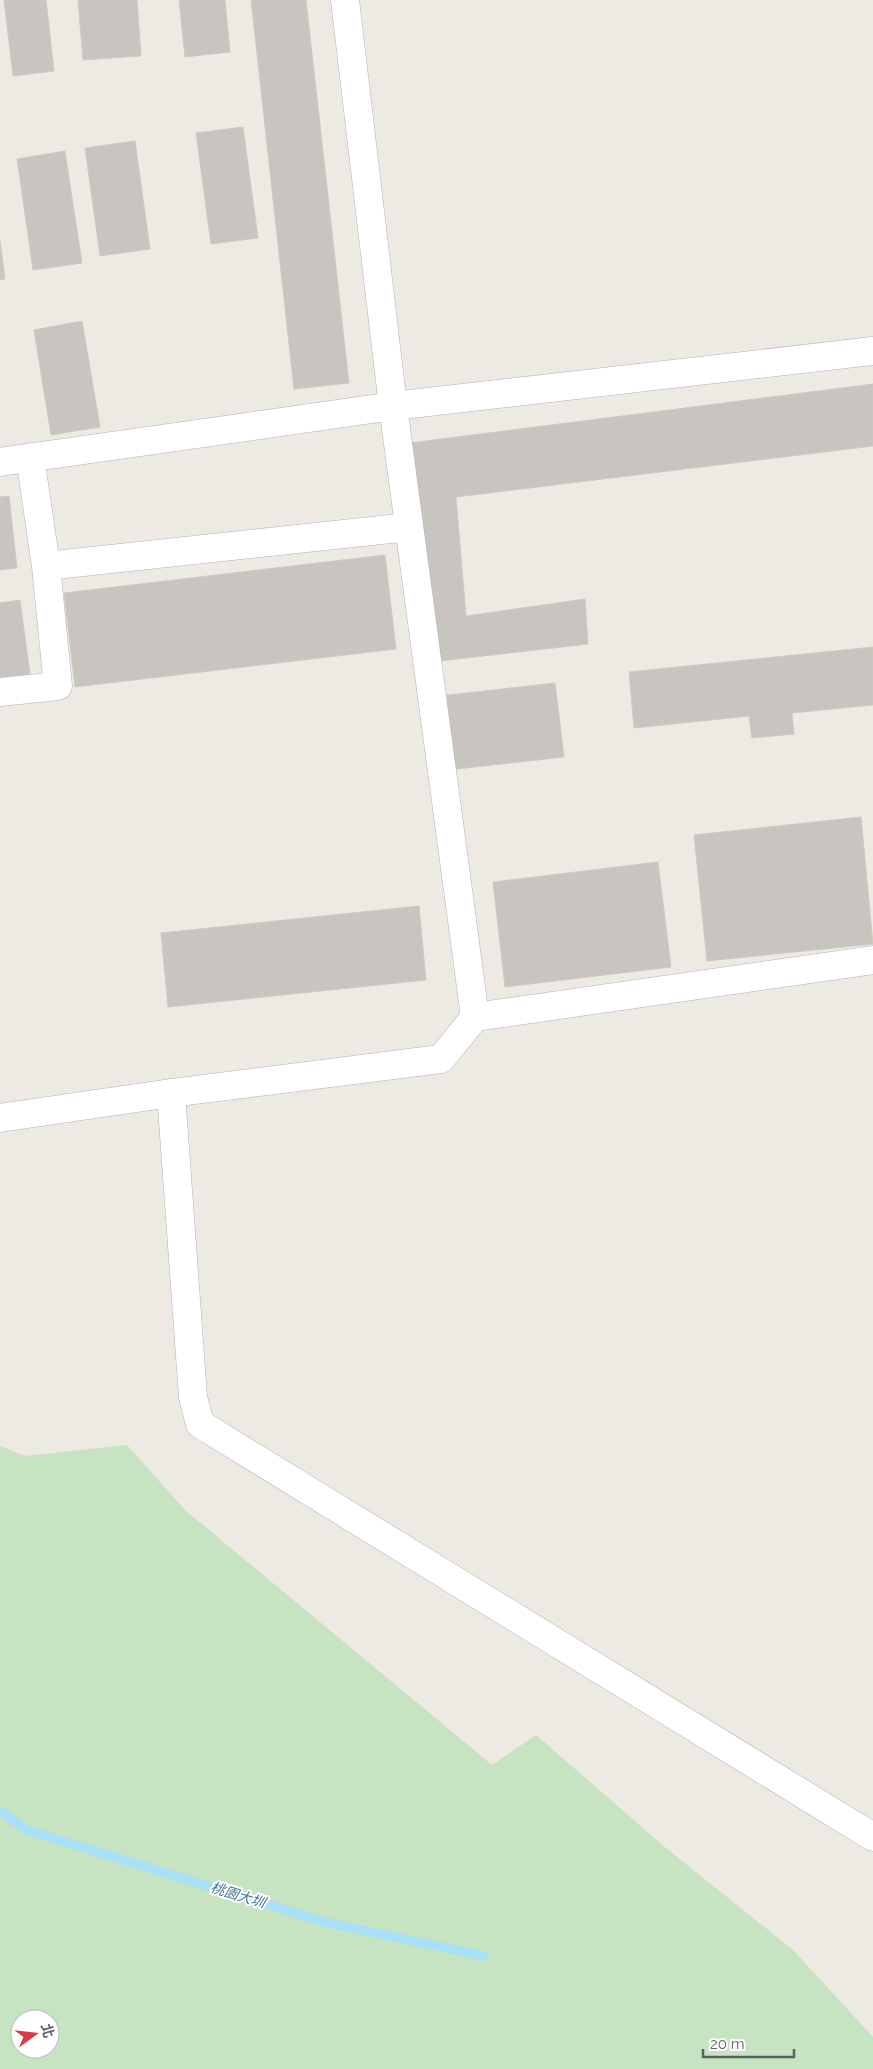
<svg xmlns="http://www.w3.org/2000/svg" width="873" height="2069" font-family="Raleway,'Noto Sans TC',sans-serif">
  <rect width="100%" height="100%" fill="#ede9e3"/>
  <!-- green -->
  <path fill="#c6e3c2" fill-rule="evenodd" d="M127,1445L185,1510L492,1765L536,1735L666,1848L793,1950L873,2037V2069H0V1446L25,1456ZM20,2019H50V2049H20Z"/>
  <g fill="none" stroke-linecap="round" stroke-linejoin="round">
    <!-- stream -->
    <path stroke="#a8e0f8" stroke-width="9" d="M0,1811L27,1830L324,1922L484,1956"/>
  </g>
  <!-- building -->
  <path fill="#c8c4c0" stroke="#d1cac2" d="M4,0H46L54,71L13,76Z
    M78,0H137L141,56L83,60Z
    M179,0H225L230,52L185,57Z
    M251,0H306L349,383L294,389Z
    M243,127L258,238L211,244L196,133Z
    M135,141L150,249L100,256L85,148Z
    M65,151L82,263L33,270L17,159Z
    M0,241L5,279L0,280Z
    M82,321L100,427L51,435L34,330Z
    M873,384V446L456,497L466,616L585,599L588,644L440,661L410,443Z
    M9,496L17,568L0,570V497Z
    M385,555L396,649L75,687L64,593Z
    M20,600L30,674L0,678V603Z
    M873,647V705L792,713L794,734L752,738L749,716L634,728L629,672Z
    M555,683L564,757L448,770L440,696Z
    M861,817L873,944L707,961L694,835Z
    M658,862L671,967L505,987L493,882Z
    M419,906L426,980L168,1007L161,933Z"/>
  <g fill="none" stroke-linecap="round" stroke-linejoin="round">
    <defs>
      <path id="minor" d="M0,462L393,406L873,351
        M46,566L409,527
        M0,692L58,686L46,566L30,457
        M475,1017L873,960
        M171,1093L193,1397L200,1424L873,1837
        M0,1118L171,1093L441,1059L475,1017L393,406L345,0"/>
    </defs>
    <!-- minor casing -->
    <use href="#minor" stroke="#b1b4b8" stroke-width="29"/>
    <!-- minor -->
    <use href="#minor" stroke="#fff" stroke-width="28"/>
  </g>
  <g text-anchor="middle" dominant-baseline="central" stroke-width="4" stroke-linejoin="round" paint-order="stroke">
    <!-- water labels -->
    <g font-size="14" font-style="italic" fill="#417797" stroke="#fff">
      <text transform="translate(238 1895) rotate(17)">桃園大圳</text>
    </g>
  </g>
  <!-- north arrow -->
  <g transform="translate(35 2034) rotate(75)"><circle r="24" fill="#ffffff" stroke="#bdbfc1"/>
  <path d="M0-4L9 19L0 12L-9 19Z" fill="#db3b44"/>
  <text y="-8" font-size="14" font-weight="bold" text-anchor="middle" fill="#5b6063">北</text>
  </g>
  <!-- scale -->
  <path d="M703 2049v8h91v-8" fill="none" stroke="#5b6063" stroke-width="2.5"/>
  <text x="710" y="2049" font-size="15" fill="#5b6063" stroke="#ffffff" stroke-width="4" paint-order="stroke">20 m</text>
</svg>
